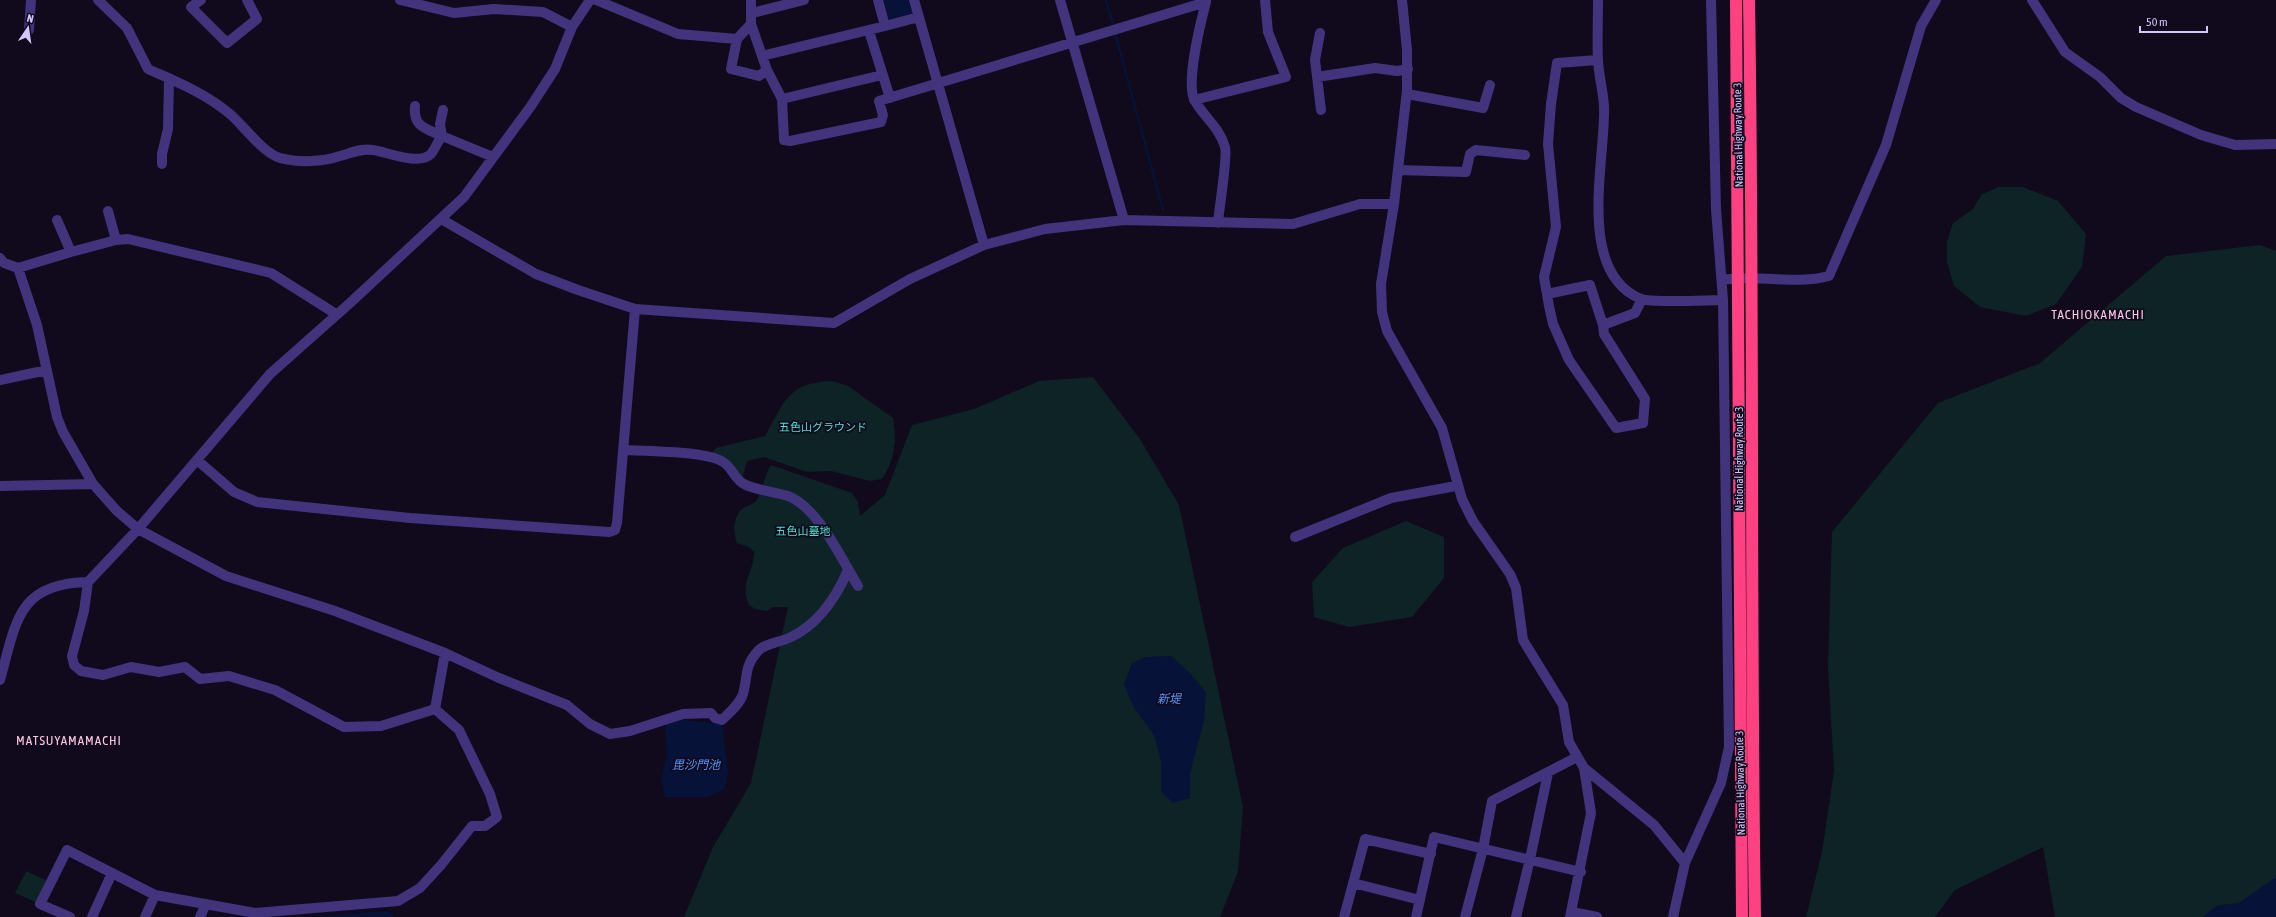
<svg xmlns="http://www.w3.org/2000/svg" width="2276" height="917" font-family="'Asap Condensed','Noto Sans JP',sans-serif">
  <rect width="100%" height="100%" fill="#100a1c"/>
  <!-- green -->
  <path fill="#0d2326" d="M1999,187H2023L2058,201L2086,234L2082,267L2056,304L2026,316L1980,307L1954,286L1947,262V242L1953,223L1973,209L1982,194Z
    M2260,245L2276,251V917H2055L2043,847L1955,890L1935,917H1806L1822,852L1834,771L1828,667L1832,532L1938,403L2040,363L2166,256Z
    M1093,377L1140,439L1179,505L1243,807L1238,872L1220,917H684L713,847L751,783L788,607H773L768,611L755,609L749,605C739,582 754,573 754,552L749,547L737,543C733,533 733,518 741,510C745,506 753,505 757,500C763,489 764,476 771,465L852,493L858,502L860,516L885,495L912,425L974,409L1039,381Z
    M832,381L848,386L893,418C897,441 895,459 882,479L870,481L831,471L807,472L764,457L747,461L741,483L723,462L708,457L716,448L765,436C785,401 787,383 832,381Z
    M1406,521L1444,537V578L1412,617L1349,627L1314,617L1312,582L1343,548Z
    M26,871L50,882L40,904L15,893Z"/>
  <!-- water -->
  <path fill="#071239" d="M884,0H911L914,13L892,19L888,17Z
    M1171,656L1191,674L1206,693L1204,721L1190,774V798L1173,803L1161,791V762L1154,735L1133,706L1124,684L1132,663L1146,657Z
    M683,720L722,724L728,773L724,790L708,797H665L661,779L667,755L665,723Z
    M2276,877V917H2203L2218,905L2239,903Z
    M386,911L393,914L394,917H314Z"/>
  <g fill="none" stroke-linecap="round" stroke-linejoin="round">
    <!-- stream -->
    <path stroke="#071239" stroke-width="2.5" d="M1106,0L1114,28
      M1115,33L1163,210"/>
    <!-- minor -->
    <path stroke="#41347d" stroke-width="10" d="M98,0L127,28L148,69C177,82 205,93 230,114C244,126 263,153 280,158C299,163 322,162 340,156C351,153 361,148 373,150C387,152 419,166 431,154C435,149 438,141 442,136L493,157
      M201,0L191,7L227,43L257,19L247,0
      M400,0L454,13L494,9L543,12L572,27
      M596,0L678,34L737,39
      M751,0V24L767,70L782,99L784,140L790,141L881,122L883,115L879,101L1206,2V0
      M914,0L984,245
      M1060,0L1124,220
      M1402,0L1407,50V90L1394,204L1381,284L1382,312L1387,331L1442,428L1462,499L1473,521L1510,574L1516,588L1523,640L1563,705L1569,742L1584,768L1591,813L1570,917
      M1598,0C1598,20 1597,41 1598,61C1599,76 1603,91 1604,106C1606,159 1575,272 1641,299C1652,303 1708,300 1723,300
      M2032,0L2065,52L2100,77L2121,98L2136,107L2201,135L2235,145L2276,144
      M1206,2C1201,21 1185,85 1195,101C1204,117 1220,128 1225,147C1228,157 1219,208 1218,223
      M752,13L804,0
      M751,24L737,39L731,69L759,76L767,70
      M885,26L919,17
      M29,30L31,0
      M869,31L890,98
      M1320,33L1315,60L1321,110
      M762,56L885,26L878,0
      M1317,77L1375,68L1397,71L1408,69
      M1407,94L1483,108L1490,85
      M782,99L882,75
      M1194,100L1286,77L1268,32L1265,0
      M415,106C413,127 425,128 442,136L440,124L443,110
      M162,164V154L168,129L169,78
      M1398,170L1466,172L1470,154L1476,150L1525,155
      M441,219L536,274L578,290L635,309L834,323L910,279L984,245L1045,229L1124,220L1293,224L1360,204H1394
      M116,240L128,239L271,273L336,314
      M71,252L116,240L108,211
      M0,258L4,263L18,268L71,252L57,220
      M18,268L37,325L57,417L63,432L93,484
      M1722,280C1758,274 1796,285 1829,276L1886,145L1921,26L1936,0
      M1547,294L1590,285L1603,325L1604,334L1645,399L1643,423L1616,428L1569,360L1553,324L1549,306L1544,277L1556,227L1548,144L1551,104L1557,63L1598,60
      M1603,325L1635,313L1642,299
      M0,380L47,370
      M624,450C645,451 707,451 723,462C732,467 735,480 744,484C758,491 773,491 788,496C818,507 842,560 858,586
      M197,460L234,492L257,502L410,518L609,532L615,530L617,523L635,309
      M0,486L93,484L117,511L138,529L226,576L335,611L445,653L499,678L567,705L590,724L610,734L630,731L683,714L711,713L715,718L722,720C729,713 740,704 743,694C748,676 744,666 758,651C764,644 780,642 789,638C818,625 836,598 848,570
      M1295,537L1391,498L1456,486
      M88,582L84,611L72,656L74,665L81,671L103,675L131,667L159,672L185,667L200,679L229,676L275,690L344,727L381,726L435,709
      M0,680C16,623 17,583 88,582L138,529L270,374L350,303L464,197L531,106L555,69L572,27L590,0
      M1584,768L1654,825L1685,863
      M1353,883L1420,900
      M1572,912L1597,917
      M255,913L398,901L420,888L441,865L472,826H485L497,817L490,794L459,730L435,709L445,653
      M70,917L40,904L67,850L155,895L255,913L253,917
      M92,917L112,873
      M145,917L155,895
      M200,917L206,904
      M1344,917L1365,839L1431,854
      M1416,917L1434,837L1581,872
      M1465,917L1483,849L1492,801L1577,757
      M1516,917L1530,859L1548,773
      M1673,917L1685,863L1721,783L1729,747L1723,300L1716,209L1711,0"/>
    <!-- highway -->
    <path stroke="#ff4081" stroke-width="12" d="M1736,0L1742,917
      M1749,0C1754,306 1750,611 1755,917"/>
  </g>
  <g text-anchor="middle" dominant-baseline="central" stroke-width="3.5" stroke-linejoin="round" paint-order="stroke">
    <!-- street labels -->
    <g font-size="11" fill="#d4c5ff" stroke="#100a1c">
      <text transform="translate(1738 135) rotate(-91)">National Highway Route 3</text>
      <text transform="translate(1739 459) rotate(-90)">National Highway Route 3</text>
      <text transform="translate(1740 783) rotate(-91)">National Highway Route 3</text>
    </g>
    <!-- park labels -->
    <g font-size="11" fill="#4fe2d1" stroke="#100a1c">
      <text x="823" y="427">五色山グラウンド</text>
      <text x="803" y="531">五色山墓地</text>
    </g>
    <!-- water labels -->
    <g font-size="12" font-style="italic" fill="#5397ff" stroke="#100a1c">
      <text x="1169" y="699">新堤</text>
      <text x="696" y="765">毘沙門池</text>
    </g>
    <!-- quarter labels -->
    <g font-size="13" letter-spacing="1" fill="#ffc7e3" stroke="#100a1c">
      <text x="2098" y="314">TACHIOKAMACHI</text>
      <text x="69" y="740">MATSUYAMAMACHI</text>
    </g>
  </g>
  <!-- north arrow -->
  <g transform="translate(28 28) rotate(13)" stroke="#100a1c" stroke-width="3" paint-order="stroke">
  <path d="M0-3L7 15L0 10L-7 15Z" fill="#d4c5ff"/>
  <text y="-6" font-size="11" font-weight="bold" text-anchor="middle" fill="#d4c5ff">N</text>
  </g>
  <!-- scale -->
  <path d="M2140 26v6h67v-6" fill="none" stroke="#d4c5ff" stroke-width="2"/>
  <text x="2146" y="26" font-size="12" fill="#d4c5ff" stroke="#100a1c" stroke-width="3" paint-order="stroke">50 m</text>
</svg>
